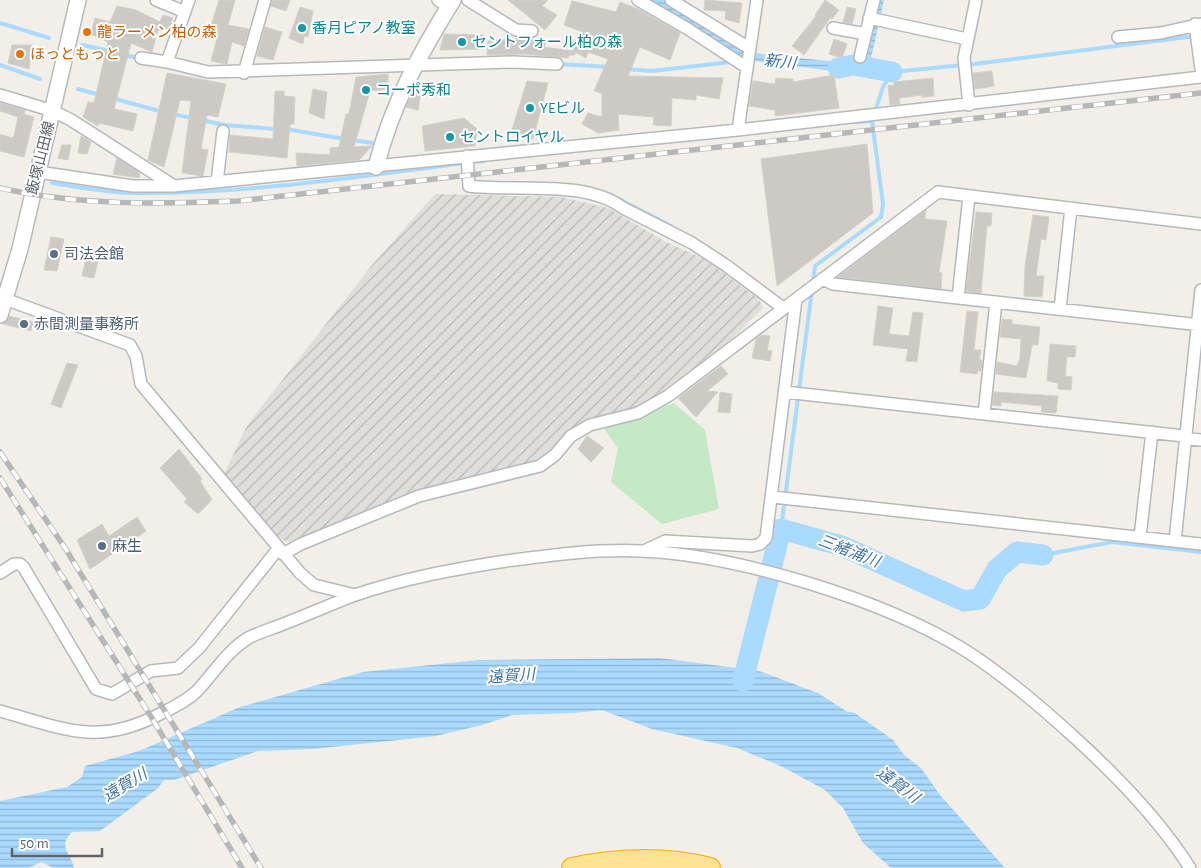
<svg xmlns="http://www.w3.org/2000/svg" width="1201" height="868" font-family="'Alegreya Sans','Noto Sans JP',sans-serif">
  <defs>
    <pattern id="industrial-furrows" width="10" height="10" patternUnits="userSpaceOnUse" patternTransform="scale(1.25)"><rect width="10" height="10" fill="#e0deda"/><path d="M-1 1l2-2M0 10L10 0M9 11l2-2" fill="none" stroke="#b9b8b5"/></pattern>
    <pattern id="water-rules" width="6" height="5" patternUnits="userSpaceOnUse" patternTransform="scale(1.25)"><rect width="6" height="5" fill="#aadaff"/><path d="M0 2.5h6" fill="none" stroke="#8eb4d2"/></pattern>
  </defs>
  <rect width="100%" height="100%" fill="#f1efe8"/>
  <!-- industrial -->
  <path fill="url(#industrial-furrows)" d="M435,194L561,197L608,208L664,241L708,261L759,299L763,308L732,339L661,394L636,409L577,426L535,462L456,482L412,491L290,542L275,538L223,476L248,424L372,265Z"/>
  <!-- park -->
  <path fill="#c5e8c5" d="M674,403L705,430L719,509L662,524L611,482L618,448L604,429Z"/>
  <!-- water -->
  <path fill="url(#water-rules)" d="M642,0H664L752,53L846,63L864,62L878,0H884L870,63L866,69L847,68L840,72L741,59Z
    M660,658L759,671L818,693L846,711L855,713L893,740L904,755L921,768L940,795L1005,868H891L863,843L843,808L825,790L783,767L737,748L652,729L602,710L574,713L512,715L482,725L436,736L313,749L258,751L174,780H164L157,789L100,831L72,832C57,847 71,853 74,868H54L42,862L28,868H0V801L67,787L82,777L85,766L139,751L240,707L363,672L479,660Z"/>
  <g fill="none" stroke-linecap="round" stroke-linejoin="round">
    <!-- stream -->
    <path stroke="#aadaff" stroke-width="4" d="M0,23L49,38
      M82,45L110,51
      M124,55L139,58
      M559,64L610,67
      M0,65L40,79
      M626,69L652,71L731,62
      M78,89L100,95
      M112,98L163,112
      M172,114L192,118
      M201,120L225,125L276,129
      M856,122L872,121
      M286,129L345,139
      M352,140L380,144
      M471,162L484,161
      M52,183C79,187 108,193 135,193C245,194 356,177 465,163
      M609,194L671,226
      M813,283L815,266L881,217L883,204L872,121L883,87L892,72L974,64L1195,36
      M781,529L812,290
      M1043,555L1112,542L1201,552"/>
    <!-- river -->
    <path stroke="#aadaff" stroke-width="21" d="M838,68L853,65L892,72
      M743,681L781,529L842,546L964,601L980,599L997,569L1017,552L1043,555"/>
  </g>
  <!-- building -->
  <path fill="#cccac5" stroke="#d6d1c6" d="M219,0H235L228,25L249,29L244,46L232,42L227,64L211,61L218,35L209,32Z
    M272,0H290L286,11L271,6Z
    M508,0H548L542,6L557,15L545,30Z
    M705,0L742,3L739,23L725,19L726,11L704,10Z
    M825,0L839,10L832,19L830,18L804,55L792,46L816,16L815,15Z
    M572,1L616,12L620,2L638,9L680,33L670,60L640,47L628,76L723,78L719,99L696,95V100L672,98L671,126L653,125L654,117L618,114L619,130L598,133L582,124L588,113L602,117V93L594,91L608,59L588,52L586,58L575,52V55H569L568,58L524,54L487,55L488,41L510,39L535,40L536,38L547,40L544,47L573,51L583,32L564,25Z
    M117,6L136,10L160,22L163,15L173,18L168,32L158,30L152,52L131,43L114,109L137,114L133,131L99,123L98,126L83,117L88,102L94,103L108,42L91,34L95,18L110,22Z
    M300,7L313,11L308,37L304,36L303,44L289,38Z
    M847,7L856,9L852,24L843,22Z
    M265,27L282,32L273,60L257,56Z
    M444,34L483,35V49L440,50Z
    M834,39L847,44L842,58L829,54Z
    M12,45H32L29,69L8,63Z
    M992,71L994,86L975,89L973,73Z
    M167,73L226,84L218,117L207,115L201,149L208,150L203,176L182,173L191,101L180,100L164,167L148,160Z
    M388,74V89L370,91L354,147L372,146L359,160L297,166L296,153L330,155V148L339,147L346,114H349L356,77Z
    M834,75L839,108L775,116V110L749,106L753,81L775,84L776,78L793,79V82Z
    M933,78L934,96L922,97V95L899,98L900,104L890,105L888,86L894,85V82Z
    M423,81L418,110L406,107L408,102Z
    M527,81L548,83L533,139L511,133Z
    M313,89L327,92L324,119L309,113Z
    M275,91H284V96L295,97L294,124H290L287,158L229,152L230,135L273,139Z
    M0,103L25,110L24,114L34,117L24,157L0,151V134L12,138L14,136L18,117L0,111Z
    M464,118L477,129L475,146L425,151L422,126Z
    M81,136L91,142L87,154L78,153Z
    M867,144L873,213L777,286L761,159Z
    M62,145H71L68,160L58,158Z
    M117,158L140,173L139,178L113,174Z
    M926,210L925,219L947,221L939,272L942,273L941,289L838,277Z
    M976,212L992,213L991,226H987L981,293L966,291Z
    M1033,215L1049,217L1046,240L1041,239L1036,276H1044L1042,297L1024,296L1025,266Z
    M51,237L64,239L57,271L44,270Z
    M88,249L100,252L94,278L82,276Z
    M878,306L893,308L889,334L909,336L913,312L923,313L917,362L906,361L908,349L873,345Z
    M967,311L978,312L974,350H981L979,360H982L981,371H978L977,374L960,372Z
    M9,316L34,322L31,331L3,324Z
    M1002,319L1012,320V324L1040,327L1038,345H1032L1026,378L996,374L997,362L1017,366L1020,358L1021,339L1000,337Z
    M762,335L770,336L767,350L772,351L770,361L752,358L756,339Z
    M1050,344L1076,346L1075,357H1067L1065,376L1072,377L1071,390L1058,389V383L1047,381Z
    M67,363L78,365L61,408L51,404Z
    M721,366L728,374L707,391L718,392L696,417L678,398Z
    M720,392L732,394L730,413L718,412Z
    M994,392L1058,396L1056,413L1041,412L1042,406L1001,402V406L992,405Z
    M587,436L604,448L591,462L578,449Z
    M179,449L202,479L200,481L212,500L198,514L184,502L187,499L160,468Z
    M137,517L146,531L90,569L77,540L102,524L109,536Z"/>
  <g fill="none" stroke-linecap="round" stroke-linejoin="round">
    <defs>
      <path id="street" d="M156,0L185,12
        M189,0L167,62L208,72L513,62L557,64
        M438,0L449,7
        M468,0L516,30L532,31
        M638,0L688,29L746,67
        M671,0L749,48
        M869,18L967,39
        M1195,24L1201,69
        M833,28L866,34
        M1118,37L1161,33L1201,24
        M860,57L874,0
        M141,58L167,62
        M244,73L265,0
        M0,95L53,111L71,120L174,186
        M969,105L964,58L976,0
        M738,130L757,0
        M467,156L469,186C515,192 585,179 623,208L692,243L727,266L783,308
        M38,172L133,186H174L738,130L1201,77
        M217,182L223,131
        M822,279L833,284L1201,325
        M958,298L969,196
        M5,299L130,345L136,356L141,384L300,573L314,585L355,595
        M1060,309L1071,208
        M785,392L1184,436
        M984,414L996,302
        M1184,438L1201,440
        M773,497L1201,544
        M1140,537L1152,432
        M1175,541L1201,290
        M644,551L665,541L752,546L760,544L766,538L796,299
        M283,554L301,544L419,496L540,466L555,455L571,436L590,425L638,413L668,396L938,192L1201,224
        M0,573L14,564H20L24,568L96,689L112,694L151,671L178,668L199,648L278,549
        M0,711C66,729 98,747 162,713C174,707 187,701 197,691C214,673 226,652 248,638C260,632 274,628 286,623C309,614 332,604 355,595C405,578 455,569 506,561C551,555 596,549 641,551C737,555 881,599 963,649C1003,674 1039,705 1074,737C1117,776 1159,819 1190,868"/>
      <path id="secondary" d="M376,167C392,104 419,55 453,0
        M0,315L20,249L78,0"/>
      <path id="highway" d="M572,868C616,858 666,857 710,868"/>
    </defs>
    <!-- street casing -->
    <use href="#street" stroke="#b5b8bc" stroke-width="14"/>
    <!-- secondary casing -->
    <use href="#secondary" stroke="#b6babf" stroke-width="18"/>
    <!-- highway casing -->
    <use href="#highway" stroke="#f9ab00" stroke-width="22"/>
    <!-- street -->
    <use href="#street" stroke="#fff" stroke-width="11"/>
    <!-- secondary -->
    <use href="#secondary" stroke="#fff" stroke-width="15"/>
    <!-- highway -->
    <use href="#highway" stroke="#fde293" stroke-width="20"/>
    <defs>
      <path id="rail" d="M0,188C79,206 158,204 238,201L1201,93
        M0,452L65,548L261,868
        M0,478L150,715L242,868"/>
    </defs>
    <!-- rail casing -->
    <use href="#rail" stroke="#b6b7b8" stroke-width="5.5"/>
    <!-- rail -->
    <use href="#rail" stroke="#fff" stroke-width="4" stroke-dasharray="11" stroke-linecap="butt"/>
  </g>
  <!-- markers -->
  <g fill="#0f9aa8" stroke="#fff" stroke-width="2">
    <circle cx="302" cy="28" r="5"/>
    <circle cx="462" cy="42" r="5"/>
    <circle cx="366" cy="90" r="5"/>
    <circle cx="530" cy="108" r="5"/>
    <circle cx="450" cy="137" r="5"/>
  </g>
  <g fill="#e8710a" stroke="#fff" stroke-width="2">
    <circle cx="87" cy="32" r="5"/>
    <circle cx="20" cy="54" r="5"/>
  </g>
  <g fill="#5c6f8a" stroke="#fff" stroke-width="2">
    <circle cx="54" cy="254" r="5"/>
    <circle cx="24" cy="324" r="5"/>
    <circle cx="102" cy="546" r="5"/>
  </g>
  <g text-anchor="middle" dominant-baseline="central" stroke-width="4" stroke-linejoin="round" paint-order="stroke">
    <!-- culture labels -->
    <g font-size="15" fill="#0d838f" stroke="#fff" text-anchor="start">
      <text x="312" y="28">香月ピアノ教室</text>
      <text x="472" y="42">セントフォール柏の森</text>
      <text x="376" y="90">コーポ秀和</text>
      <text x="540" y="108">YEビル</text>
      <text x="460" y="137">セントロイヤル</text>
    </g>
    <!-- food labels -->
    <g font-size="15" fill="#c56008" stroke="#fff" text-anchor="start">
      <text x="97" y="32">龍ラーメン柏の森</text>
      <text x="30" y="54">ほっともっと</text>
    </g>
    <!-- street labels -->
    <g font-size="15" fill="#5f6368" stroke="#fff">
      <text transform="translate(41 158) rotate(-76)">飯塚山田線</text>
    </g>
    <!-- service labels -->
    <g font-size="15" fill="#4e5e75" stroke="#fff" text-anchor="start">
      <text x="64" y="254">司法会館</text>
      <text x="34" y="324">赤間測量事務所</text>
      <text x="112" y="546">麻生</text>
    </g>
    <!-- water labels -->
    <g font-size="16" font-style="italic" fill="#4174aa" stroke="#fff">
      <text transform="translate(780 62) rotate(6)">新川</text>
      <text transform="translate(849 551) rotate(21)">三緒浦川</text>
      <text transform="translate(511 676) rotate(-4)">遠賀川</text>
      <text transform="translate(125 785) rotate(-31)">遠賀川</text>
      <text transform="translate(898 785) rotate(37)">遠賀川</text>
    </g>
  </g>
  <!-- scale -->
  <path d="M12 848v8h90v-8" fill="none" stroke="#5f6368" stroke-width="2.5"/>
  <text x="20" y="848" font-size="15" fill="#5f6368" stroke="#ffffff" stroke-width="4" paint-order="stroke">50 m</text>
</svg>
